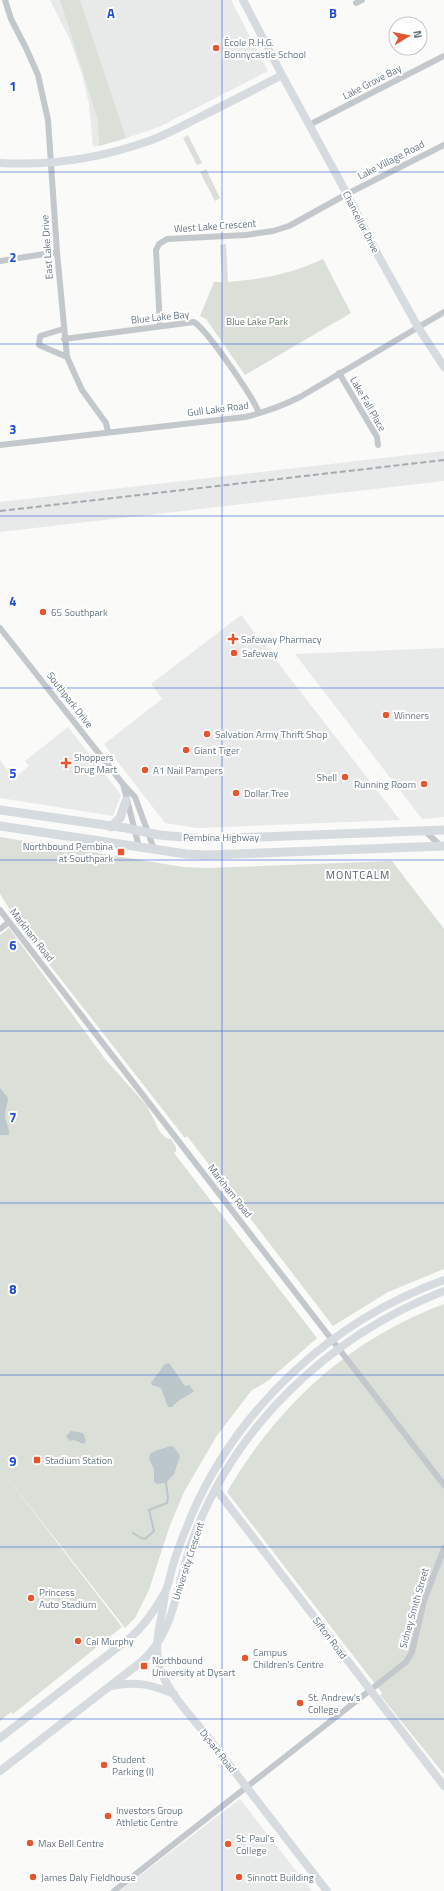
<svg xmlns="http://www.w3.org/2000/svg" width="444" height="1891" font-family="'Titillium Web',sans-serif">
  <rect width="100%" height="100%" fill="#fafaf8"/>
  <!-- built -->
  <path fill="#e8e9e9" d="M50,0H231L268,71L159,127L121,140L93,147L89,104L82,74L70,40Z
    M444,451V481L0,532V502Z
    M241,615L400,820L197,828L165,823L104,744L162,699L151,684Z
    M444,648V817L422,819L295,654Z
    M68,727L121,795L113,816L0,798V760L14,778L29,766L25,761Z
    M240,1799L312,1891H122L121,1890Z"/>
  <!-- green -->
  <path fill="#dadfd7" d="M60,0H80L126,138L99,146L98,120Z
    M188,135L202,163L197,165L183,138Z
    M206,169L220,198L215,201L200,172Z
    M226,244L228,282C264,279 290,274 323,259L351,313L245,375L206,319L200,316L214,282H222L220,245Z
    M0,837L183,867L208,868L392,861L444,929V1269L388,1292L333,1326L187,1136L185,1138L24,932L0,894Z
    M9,928L105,1059L147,1106L160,1132L166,1138L171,1139L176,1147V1152L174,1153L317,1338L269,1380L251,1391L216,1437L184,1492L169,1528L149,1590L135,1618L125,1628L3,1472L122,1627L13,1714L11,1712L0,1721V935Z
    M444,1304V1774L380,1695L382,1693L227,1492C278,1405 348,1340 444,1304Z"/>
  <!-- water -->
  <path fill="#bbc7cb" d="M0,1088L8,1098C8,1104 5,1109 5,1115C5,1122 10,1129 9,1135H0Z
    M169,1363L185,1386L189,1385L194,1391C185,1398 180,1398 172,1407H168L161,1388L152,1385L151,1383L165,1364Z
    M71,1431L83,1433L86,1440L84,1444L74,1440L70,1441L66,1436Z
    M170,1446L174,1447L180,1456L174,1474L166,1483L157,1484L154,1482V1469L149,1459L150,1454C154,1450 164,1449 170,1446Z"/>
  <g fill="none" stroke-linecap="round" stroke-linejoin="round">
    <!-- stream -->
    <path stroke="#bbc7cb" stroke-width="2" d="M133,1533L141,1538L145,1539L154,1531L149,1510L167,1503L168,1498L166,1483"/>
    <!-- street -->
    <path stroke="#c3c8cc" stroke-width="6" d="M5,0L11,19L26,48L38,75L48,120L57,252L67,357L82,390L106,423L108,432
      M356,3L362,0
      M309,125L444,56
      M0,261L57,252
      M160,326L156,250L159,244L167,239L246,235L273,231L289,226L347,194L444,145
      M63,329L40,336L39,345L67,357
      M64,339L194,322C208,331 253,397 259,413
      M339,373L377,437L378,445
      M0,445L245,417C265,412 282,406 300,397L444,312
      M0,628L123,784L135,797L154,849
      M123,784L139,847
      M425,831L442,847
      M0,910L444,1485
      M0,929L9,922
      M114,1891L406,1662L412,1652L424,1601L444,1548"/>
    <!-- secondary -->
    <path stroke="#d6dbdf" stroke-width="8" d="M243,0L282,75L347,194L378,255L418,327L444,367
      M0,163C51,166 101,158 149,141C166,135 182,126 198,118C226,104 254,90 282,75
      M216,1489L444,1786
      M165,1593C163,1617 153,1640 159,1665C165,1690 194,1719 210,1740C249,1790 288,1841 327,1891
      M111,1686C137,1681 150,1684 174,1694
      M0,1738L131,1637C145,1625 155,1610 164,1594C169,1586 170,1574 173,1565C178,1548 185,1531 192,1514C240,1405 333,1320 444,1280
      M0,1771L141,1662C175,1633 177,1584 191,1544C233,1426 329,1336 444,1291"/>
    <!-- primary -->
    <path stroke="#d6dbdf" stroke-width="9" d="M0,810L126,828L159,835L206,839L444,830
      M0,826L186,854L207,855L444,846
      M111,827L120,818L126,801"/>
    <!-- rail -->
    <path stroke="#a2aab0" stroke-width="2" stroke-dasharray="6 3" stroke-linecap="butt" d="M0,511L444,460"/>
  </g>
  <!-- grid -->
  <path fill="none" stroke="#1d4ed8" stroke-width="1" stroke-opacity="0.55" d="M222,0V1891M0,172H444M0,344H444M0,516H444M0,688H444M0,860H444M0,1031H444M0,1203H444M0,1375H444M0,1547H444M0,1719H444"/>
  <!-- markers -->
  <g fill="#e4572e" stroke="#fff" stroke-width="1.5">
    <circle cx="216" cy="48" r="4"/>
    <circle cx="43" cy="612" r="4"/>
    <path d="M231 633h4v4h4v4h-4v4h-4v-4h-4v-4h4z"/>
    <circle cx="234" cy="653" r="4"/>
    <circle cx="386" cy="715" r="4"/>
    <circle cx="207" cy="734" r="4"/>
    <circle cx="186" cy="750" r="4"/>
    <path d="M64 757h4v4h4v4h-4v4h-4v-4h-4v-4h4z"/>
    <circle cx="145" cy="770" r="4"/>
    <circle cx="345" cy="777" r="4"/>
    <circle cx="424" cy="784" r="4"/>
    <circle cx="236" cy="793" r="4"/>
    <rect x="117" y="848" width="8" height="8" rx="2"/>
    <rect x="33" y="1456" width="8" height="8" rx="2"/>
    <circle cx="31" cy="1598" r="4"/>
    <circle cx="78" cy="1641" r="4"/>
    <circle cx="245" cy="1658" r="4"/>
    <rect x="140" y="1662" width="8" height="8" rx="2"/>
    <circle cx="300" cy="1703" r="4"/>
    <circle cx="104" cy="1765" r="4"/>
    <circle cx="108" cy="1816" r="4"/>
    <circle cx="30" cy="1843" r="4"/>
    <circle cx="228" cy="1844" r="4"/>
    <circle cx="33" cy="1877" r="4"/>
    <circle cx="239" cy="1877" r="4"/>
  </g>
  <g text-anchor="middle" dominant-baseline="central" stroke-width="4" stroke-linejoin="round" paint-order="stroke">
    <!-- poi labels -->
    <g font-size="10" fill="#657683" stroke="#fff" text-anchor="start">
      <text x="224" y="42">École R.H.G.<tspan x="224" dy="12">Bonnycastle School</tspan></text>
      <text x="51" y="612">65 Southpark</text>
      <text x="241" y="639">Safeway Pharmacy</text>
      <text x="242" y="653">Safeway</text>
      <text x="394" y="715">Winners</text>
      <text x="215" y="734">Salvation Army Thrift Shop</text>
      <text x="194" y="750">Giant Tiger</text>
      <text x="74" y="757">Shoppers<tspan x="74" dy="12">Drug Mart</tspan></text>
      <text x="153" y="770">A1 Nail Pampers</text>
      <text x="337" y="777" text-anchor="end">Shell</text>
      <text x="416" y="784" text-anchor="end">Running Room</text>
      <text x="244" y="793">Dollar Tree</text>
      <text x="113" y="846" text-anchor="end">Northbound Pembina<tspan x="113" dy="12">at Southpark</tspan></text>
      <text x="45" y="1460">Stadium Station</text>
      <text x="39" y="1592">Princess<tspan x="39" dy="12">Auto Stadium</tspan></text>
      <text x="86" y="1641">Cal Murphy</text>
      <text x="253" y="1652">Campus<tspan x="253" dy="12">Children's Centre</tspan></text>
      <text x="152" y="1660">Northbound<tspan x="152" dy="12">University at Dysart</tspan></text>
      <text x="308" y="1697">St. Andrew’s<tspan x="308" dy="12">College</tspan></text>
      <text x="112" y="1759">Student<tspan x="112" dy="12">Parking (I)</tspan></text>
      <text x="116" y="1810">Investors Group<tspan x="116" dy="12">Athletic Centre</tspan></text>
      <text x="236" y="1838">St. Paul's<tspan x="236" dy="12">College</tspan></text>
      <text x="38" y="1843">Max Bell Centre</text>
      <text x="41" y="1877">James Daly Fieldhouse</text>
      <text x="247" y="1877">Sinnott Building</text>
    </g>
    <!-- street labels -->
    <g font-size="10" fill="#657683" stroke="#fff">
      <text transform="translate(372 82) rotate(-27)">Lake Grove Bay</text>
      <text transform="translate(391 160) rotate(-27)">Lake Village Road</text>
      <text transform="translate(361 222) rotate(63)">Chancellor Drive</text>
      <text transform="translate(215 226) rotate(-4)">West Lake Crescent</text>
      <text transform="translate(47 247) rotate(-94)">East Lake Drive</text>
      <text transform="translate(160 317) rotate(-6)">Blue Lake Bay</text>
      <text transform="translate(368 404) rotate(60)">Lake Fall Place</text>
      <text transform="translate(218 409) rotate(-7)">Gull Lake Road</text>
      <text transform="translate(70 700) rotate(52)">Southpark Drive</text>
      <text x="221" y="837">Pembina Highway</text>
      <text transform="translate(32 935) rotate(52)">Markham Road</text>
      <text transform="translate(230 1191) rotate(52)">Markham Road</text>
      <text transform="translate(188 1561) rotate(-72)">University Crescent</text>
      <text transform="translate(414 1608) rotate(-74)">Sidney Smith Street</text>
      <text transform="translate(330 1638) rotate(53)">Sifton Road</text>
      <text transform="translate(218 1751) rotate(52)">Dysart Road</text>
    </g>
    <!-- park labels -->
    <g font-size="10" fill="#687a64" stroke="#fff">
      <text x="257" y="321">Blue Lake Park</text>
    </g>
    <!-- neighbourhood labels -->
    <g font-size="11" letter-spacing="1" fill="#57646e" stroke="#fff">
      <text x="358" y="875">MONTCALM</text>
    </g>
  </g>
  <g font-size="13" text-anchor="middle" font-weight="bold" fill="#1d4ed8" stroke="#fff" stroke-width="4" stroke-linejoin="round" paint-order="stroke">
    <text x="111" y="18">A</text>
    <text x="333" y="18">B</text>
    <text x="13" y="91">1</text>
    <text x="13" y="262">2</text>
    <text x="13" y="434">3</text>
    <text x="13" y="606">4</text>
    <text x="13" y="778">5</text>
    <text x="13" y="950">6</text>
    <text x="13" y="1122">7</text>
    <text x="13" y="1294">8</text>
    <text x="13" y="1466">9</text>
  </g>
  <!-- north arrow -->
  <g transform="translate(408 36) rotate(80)"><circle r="19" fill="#ffffff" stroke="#c1c8cd"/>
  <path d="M0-3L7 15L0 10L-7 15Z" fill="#e4572e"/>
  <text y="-6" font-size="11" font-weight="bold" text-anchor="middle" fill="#657683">N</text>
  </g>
</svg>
